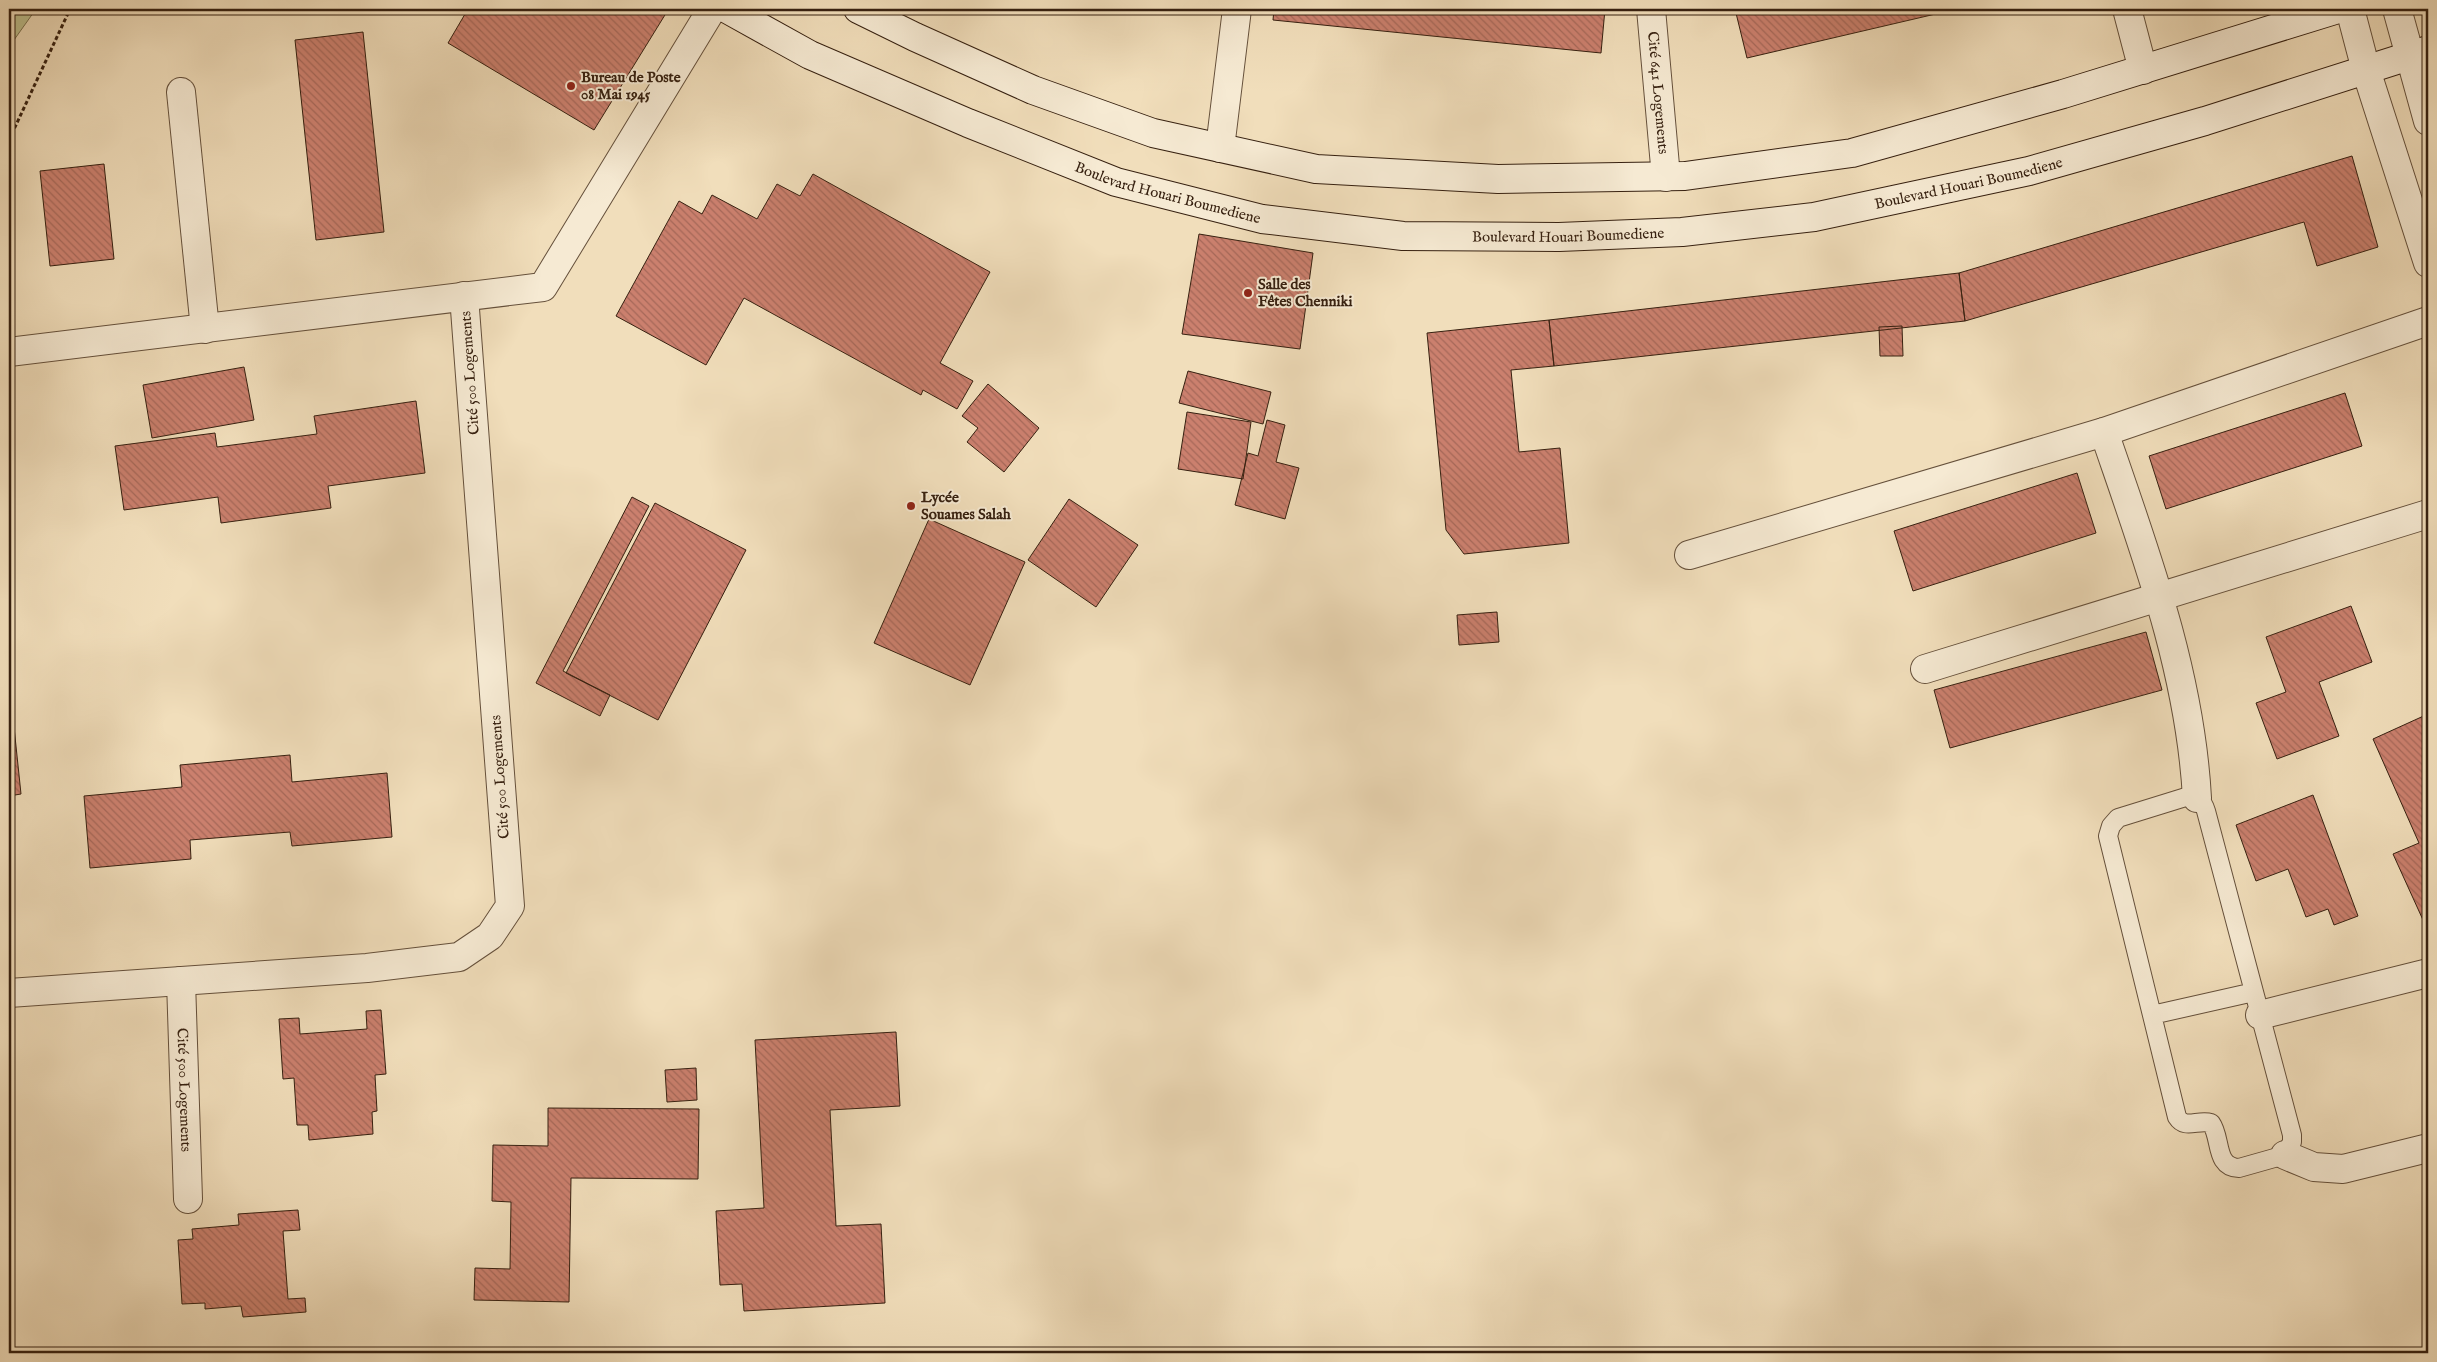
<svg xmlns="http://www.w3.org/2000/svg" width="2437" height="1362" font-family="'IM FELL English',serif">
  <defs>
    <pattern id="building-back-hatch" width="6" height="6" patternUnits="userSpaceOnUse" patternTransform="scale(1.25)"><rect width="6" height="6" fill="#cb806e"/><path d="M-1 5l2 2M0 0l6 6M5-1l2 2" fill="none" stroke="#a66859"/></pattern>
  </defs>
  <rect width="100%" height="100%" fill="#f1debb"/>
  <filter id="stains"><feTurbulence type="fractalNoise" baseFrequency=".004" numOctaves="4"/><feColorMatrix values="0 0 0 0 .2 0 0 0 0 .09 0 0 0 0 .02 0 0 0 .5 -.17"/></filter>
  <radialGradient id="worn" r=".72"><stop offset=".6" stop-color="#630" stop-opacity="0"/><stop offset="1" stop-color="#630" stop-opacity=".3"/></radialGradient>
  <!-- pitch -->
  <path fill="#bec08d" stroke="#7a704e" d="M9,9H36L9,47Z"/>
  <!-- building -->
  <path fill="url(#building-back-hatch)" stroke="#362010" d="M468,9H666L668,10L594,130L448,43Z
    M1274,9H1605L1601,53L1273,20Z
    M1735,9H1957L1747,58Z
    M363,32L384,232L316,240L295,40Z
    M2352,156L2378,247L2317,266L2304,222L1965,321L1959,273Z
    M104,164L114,259L50,266L40,171Z
    M813,174L990,272L940,363L973,381L957,409L923,390L921,395L744,298L706,365L616,316L679,201L702,214L712,195L757,219L777,184L800,196Z
    M1199,234L1313,253L1300,349L1182,334Z
    M1959,273L1965,321L1554,366L1549,320Z
    M1549,320L1554,366L1511,370L1519,452L1560,448L1569,543L1464,554L1446,530L1427,333Z
    M1902,326L1903,356H1880L1879,327Z
    M244,367L254,420L152,438L143,385Z
    M1188,371L1271,392L1263,424L1179,403Z
    M988,384L1039,428L1004,472L967,442L978,428L962,416Z
    M2345,393L2362,446L2166,509L2149,456Z
    M416,401L425,473L328,486L331,508L221,523L218,497L124,510L115,446L215,433L217,447L317,434L314,416Z
    M1187,412L1251,422L1243,479L1178,469Z
    M1267,420L1285,425L1276,462L1299,468L1285,519L1235,505L1248,453L1258,456Z
    M2077,473L2096,533L1913,591L1894,531Z
    M632,497L649,506L563,671L610,695L600,716L536,683Z
    M1069,499L1138,545L1096,607L1028,560Z
    M655,503L746,550L658,720L566,673Z
    M929,519L1025,562L970,685L874,643Z
    M2351,606L2372,662L2319,682L2339,736L2277,759L2256,703L2286,692L2266,637Z
    M1497,612L1499,642L1459,645L1457,615Z
    M2146,632L2162,690L1950,748L1934,690Z
    M9,679L21,794L9,796Z
    M2428,714V931L2393,854L2419,843L2373,739Z
    M290,755L292,782L387,773L392,837L292,846L290,832L190,840L191,859L90,868L84,796L182,787L180,765Z
    M2313,795L2358,916L2334,925L2328,909L2306,917L2288,869L2256,881L2236,825Z
    M381,1010L386,1074L375,1075L377,1111L372,1112L373,1134L309,1140L308,1125H297L294,1078L283,1079L279,1019L299,1018L300,1034L367,1029L366,1011Z
    M896,1032L900,1106L830,1110L836,1226L881,1224L885,1303L744,1311L742,1284L720,1285L716,1211L764,1208L755,1040Z
    M696,1068L697,1100L667,1102L665,1070Z
    M548,1108L699,1109L698,1179L571,1178L569,1302L474,1300L475,1268L510,1269L511,1202L492,1201L493,1145L548,1146Z
    M9,1129L13,1172L9,1173Z
    M298,1210L300,1230L283,1231L288,1299L305,1298L306,1312L243,1317L241,1306L205,1309V1303L182,1304L178,1240L193,1239L192,1229L239,1225L238,1214Z"/>
  <g fill="none" stroke-linecap="round" stroke-linejoin="round">
    <defs>
      <path id="service" d="M2189,796C2199,798 2203,801 2206,811L2292,1135V1142L2285,1155L2239,1168C2214,1167 2222,1138 2211,1123C2198,1119 2185,1130 2177,1117L2108,836L2111,826L2118,818Z
        M2152,1015L2254,992"/>
      <g id="minor">
        <path id="s1" d="M1651,9L1666,177"/>
        <path d="M2127,9L2143,70"/>
        <path d="M2350,9L2366,70L2428,263"/>
        <path d="M2397,9L2428,121"/>
        <path d="M181,92L205,329"/>
        <path d="M1220,148L1237,9"/>
        <path d="M9,352L543,287L712,9"/>
        <path d="M2104,432C2145,552 2190,670 2197,798"/>
        <path d="M1689,555L2104,432L2428,321"/>
        <path d="M1925,669L2428,514"/>
        <path id="s2" d="M181,981L188,1199"/>
        <path d="M9,993L367,968L459,957L490,936L510,906L464,296"/>
        <path d="M2260,1015L2428,973"/>
        <path d="M2285,1155L2314,1167L2343,1169L2428,1148"/>
      </g>
      <g id="secondary">
        <path id="s3" d="M727,9L810,55L968,123L1116,182L1262,219L1403,236L1559,237L1682,232L1814,217L2029,171L2205,121L2428,50"/>
        <path d="M858,9L915,37L1033,90L1153,133L1316,169L1498,179L1685,176L1852,153L2063,94L2338,9"/>
      </g>
    </defs>
    <!-- service casing -->
    <use href="#service" stroke="#65503b" stroke-width="20"/>
    <!-- minor casing -->
    <use href="#minor" stroke="#65503b" stroke-width="30"/>
    <!-- secondary casing -->
    <use href="#secondary" stroke="#362010" stroke-width="30"/>
    <!-- path -->
    <path stroke="#362010" stroke-width="3" stroke-dasharray="4 2.5" stroke-linecap="butt" d="M9,140L70,9"/>
    <!-- service -->
    <use href="#service" stroke="#f6ead3" stroke-width="18"/>
    <!-- minor -->
    <use href="#minor" stroke="#f6ead3" stroke-width="28"/>
    <!-- secondary -->
    <use href="#secondary" stroke="#f6ead3" stroke-width="28"/>
  </g>
  <!-- markers -->
  <g fill="#8f2418" stroke="#f6ead3" stroke-width="2">
    <circle cx="571" cy="86" r="5"/>
    <circle cx="1248" cy="293" r="5"/>
    <circle cx="911" cy="506" r="5"/>
  </g>
  <g text-anchor="middle" dominant-baseline="central" stroke-width="4" stroke-linejoin="round" paint-order="stroke">
    <!-- poi labels -->
    <g font-size="15" font-weight="bold" fill="#362010" stroke="#f6ead3" text-anchor="start">
      <text x="581" y="77">Bureau de Poste<tspan x="581" dy="17">08 Mai 1945</tspan></text>
      <text x="1258" y="284">Salle des<tspan x="1258" dy="17">Fêtes Chenniki</tspan></text>
      <text x="921" y="497">Lycée<tspan x="921" dy="17">Souames Salah</tspan></text>
    </g>
    <!-- street labels -->
    <g font-size="15" fill="#362010" stroke="#f6ead3">
      <text stroke="none"><textPath href="#s1" startOffset="84">Cité 641 Logements</textPath></text>
      <text stroke="none"><textPath href="#s3" startOffset="1289">Boulevard Houari Boumediene</textPath></text>
      <text stroke="none"><textPath href="#s3" startOffset="479">Boulevard Houari Boumediene</textPath></text>
      <text stroke="none"><textPath href="#s3" startOffset="884">Boulevard Houari Boumediene</textPath></text>
      <text transform="translate(470 373) rotate(-94)">Cité 500 Logements</text>
      <text transform="translate(500 777) rotate(-94)">Cité 500 Logements</text>
      <text stroke="none"><textPath href="#s2" startOffset="109">Cité 500 Logements</textPath></text>
    </g>
  </g>
  <!-- margin -->
  <rect width="2437" height="1362" fill="none" stroke="#f1debb" stroke-width="30"/>
  <rect x="10" y="10" width="2417" height="1342" fill="none" stroke="#362010" stroke-width="2.5"/>
  <rect x="15" y="15" width="2407" height="1332" fill="none" stroke="#362010"/>
  <rect width="100%" height="100%" filter="url(#stains)"/>
  <rect width="100%" height="100%" fill="url(#worn)"/>
</svg>
